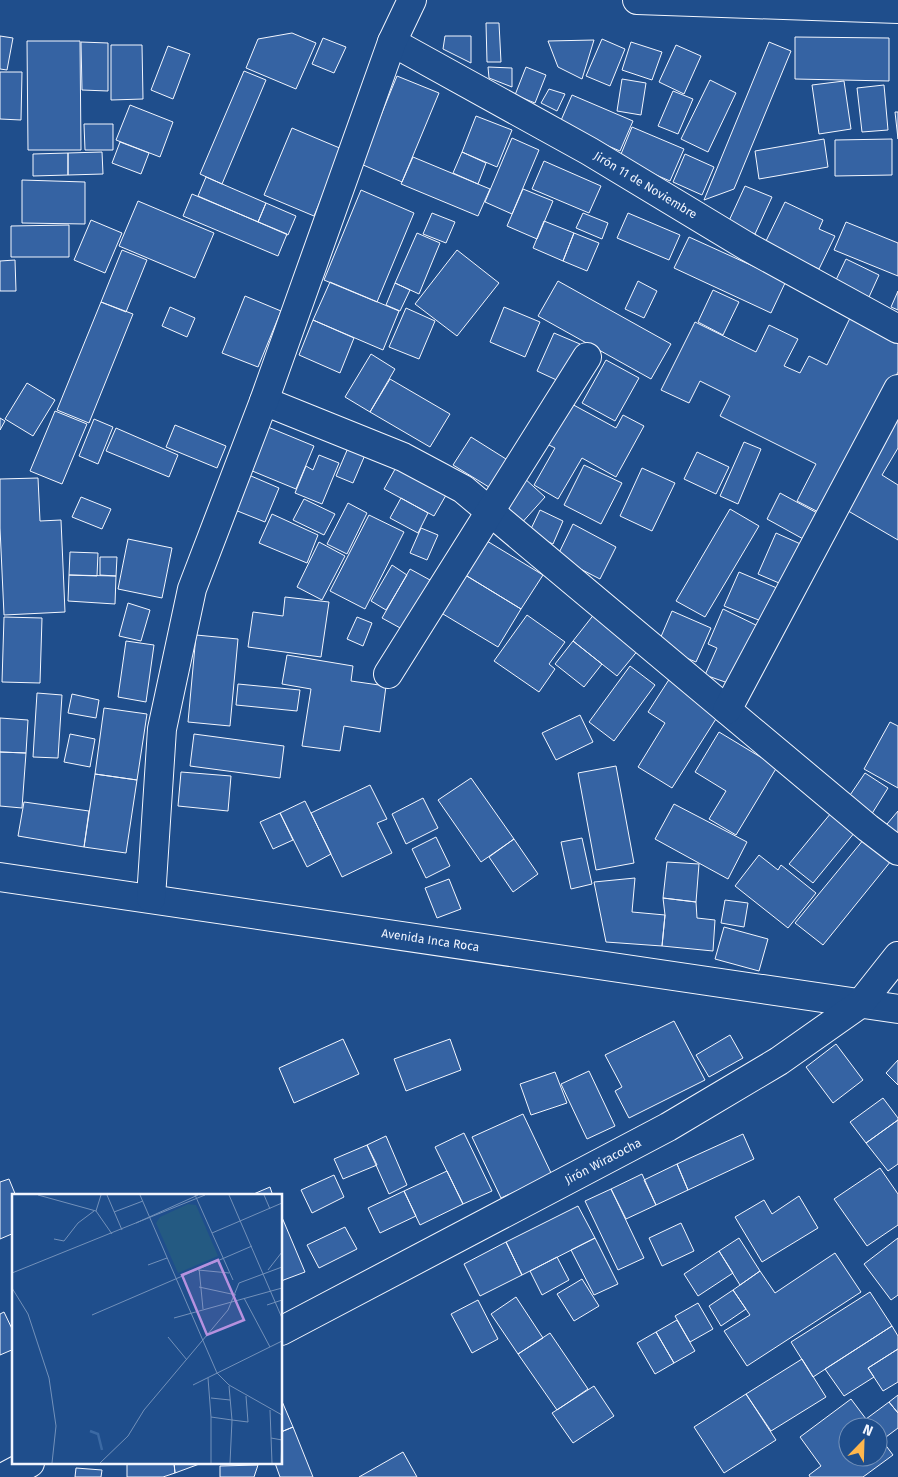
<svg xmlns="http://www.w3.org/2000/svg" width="898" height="1477" font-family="'Fira Sans',sans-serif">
  <rect width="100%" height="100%" fill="#1f4e8c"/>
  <!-- building -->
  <path fill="#3563a3" stroke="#f2f6ff" d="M486,23H499L501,62H487Z
    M292,33L316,43L296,89L246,68L258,39Z
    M0,36L13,38L7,70L0,69Z
    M445,36H471V63L443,49Z
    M795,37L889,38V81L795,79Z
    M323,38L346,47L334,73L312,64Z
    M602,39L625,49L610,86L586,76Z
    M594,40L582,79L558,67L548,41Z
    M27,41H80L81,150H28Z
    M81,42L108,43V91L82,90Z
    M631,42L662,52L652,80L622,70Z
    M769,42L791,51L734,189L704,200Z
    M111,45H142L143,99L111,100Z
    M676,45L701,56L684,94L659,82Z
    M168,46L190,54L173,99L151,90Z
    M488,67L512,68V87L489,78Z
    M526,67L546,75L535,103L515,95Z
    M244,71L266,80L222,184L200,174Z
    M0,72H22L21,120L0,119Z
    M397,76L439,93L402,182L361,164Z
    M622,79L646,83L641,115L617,111Z
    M710,80L736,93L708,152L681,139Z
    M844,81L851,129L819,134L812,85Z
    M884,85L888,130L862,132L857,88Z
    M549,89L565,94L557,111L541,103Z
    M673,91L693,99L678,134L658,126Z
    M572,95L633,121L620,151L559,125Z
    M130,105L173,122L160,157L116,140Z
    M895,112H898V139Z
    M476,116L512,130L497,167L462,152Z
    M84,124H113V150H85Z
    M632,127L684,149L670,181L619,159Z
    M292,128L342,149L314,216L264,195Z
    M512,138L539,150L512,214L485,202Z
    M824,139L828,167L759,179L755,151Z
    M892,139V175L835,176V140Z
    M120,142L149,153L141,174L112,163Z
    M102,152L103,174L68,175V153Z
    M462,152L486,163L478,184L453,173Z
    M68,153V175L33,176V154Z
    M685,154L714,167L702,195L673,182Z
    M413,157L490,189L478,216L401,184Z
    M544,161L601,186L589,213L532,189Z
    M206,177L266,203L258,222L198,196Z
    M22,180L85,182V224L22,223Z
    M745,186L772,197L755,234L728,223Z
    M523,189L553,201L537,239L507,226Z
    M361,190L414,213L377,302L324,280Z
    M192,194L287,234L278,256L183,216Z
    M138,201L214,233L195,278L119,246Z
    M785,202L823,220L819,229L835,236L819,269L765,243Z
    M266,203L296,216L288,235L258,222Z
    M432,213L455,222L446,243L423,234Z
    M583,213L608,223L602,239L576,228Z
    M628,213L680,235L669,260L617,238Z
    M91,220L122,233L105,273L74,260Z
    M544,221L574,233L563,261L533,248Z
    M846,222L898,243V276L834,250Z
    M69,225V257H11V226Z
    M417,233L440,243L419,294L395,283Z
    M574,233L599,243L587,271L563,261Z
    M689,237L786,281L771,313L674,268Z
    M122,250L147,260L126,312L101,302Z
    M457,250L499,283L457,336L415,304Z
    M846,259L879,275L869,297L835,282Z
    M15,260L16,291H0V261Z
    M558,281L671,344L651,379L538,316Z
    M638,281L657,291L644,318L625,309Z
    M330,282L399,311L383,350L313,320Z
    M395,283L410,290L400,311L386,305Z
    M713,290L739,302L723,335L698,322Z
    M898,291V310L891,307Z
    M245,296L281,311L258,367L222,353Z
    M101,302L133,314L89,423L57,410Z
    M170,307L195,318L187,337L162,326Z
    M504,307L540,322L525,357L490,342Z
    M406,308L435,321L419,359L389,347Z
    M851,316L898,340V372L826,516L797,501L816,464L720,416L730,396L700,381L689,403L661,390L695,322L756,352L769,325L798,339L784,366L800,373L809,356L827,365Z
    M313,320L354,338L340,373L299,355Z
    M554,333L580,344L563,383L537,371Z
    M371,354L395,369L370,412L345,397Z
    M606,360L639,378L615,421L582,403Z
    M390,379L450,414L430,447L370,412Z
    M27,383L55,400L33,436L5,419Z
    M568,402L616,428L623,415L644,426L616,477L582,458L558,499L534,485L555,448L545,443Z
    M898,404V448L882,475L898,485V540L838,505Z
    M55,411L87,424L62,484L30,471Z
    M0,418L5,421L0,430Z
    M94,419L113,427L98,464L79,456Z
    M175,425L226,446L217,468L166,447Z
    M263,425L314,446L296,489L245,468Z
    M116,428L178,455L169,477L106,451Z
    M471,437L514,464L497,492L453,465Z
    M744,442L761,449L738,504L720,496Z
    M348,448L365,455L353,483L336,476Z
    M697,452L729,467L716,494L684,479Z
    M319,455L339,463L322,504L295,493L306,466L313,470Z
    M399,462L449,490L434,516L384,489Z
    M584,465L622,483L601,524L564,505Z
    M642,468L675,483L652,531L620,516Z
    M244,473L279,488L265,522L230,508Z
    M523,477L545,497L519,526L497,507Z
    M38,478L40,521L61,520L65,612L4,615L0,528V479Z
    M780,493L819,514L805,540L767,519Z
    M81,497L111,509L102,529L72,517Z
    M401,498L428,513L418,533L390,518Z
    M304,499L335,514L324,535L293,520Z
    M348,503L367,513L347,554L327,544Z
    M730,509L759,526L705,617L676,601Z
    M540,510L563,521L553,544L529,533Z
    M272,514L318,535L307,563L259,543Z
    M369,515L404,532L365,609L330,591Z
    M573,524L616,547L600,579L557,557Z
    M421,528L438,535L427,560L410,553Z
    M776,533L805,546L786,586L758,574Z
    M482,538L543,575L521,609L462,573Z
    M128,539L172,548L162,598L118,589Z
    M319,542L345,556L322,600L297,587Z
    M70,552L98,553L97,576L69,575Z
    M100,557H117L116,576L100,575Z
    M392,565L407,575L386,610L371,601Z
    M410,569L430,580L402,629L382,618Z
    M739,572L784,591L766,623L724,606Z
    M462,573L521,609L498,647L438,611Z
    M69,575L116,576L115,604L68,601Z
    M285,597L329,602L321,657L248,647L253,612L283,616Z
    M128,603L150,610L141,641L119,636Z
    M723,609L762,628L731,684L705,675L717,648L708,644Z
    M672,611L711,628L696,662L657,646Z
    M595,613L639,649L617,676L573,641Z
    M527,615L565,642L549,664L555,669L539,692L494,661Z
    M4,617L42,618L40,683L2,682Z
    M357,617L372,623L363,646L347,639Z
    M196,635L238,639L230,726L188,722Z
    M126,641L154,645L146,702L118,697Z
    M573,641L602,664L584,687L555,664Z
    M287,655L353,666L351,681L386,686L380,732L344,726L340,751L302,746L311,689L282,684Z
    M630,666L655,685L614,741L589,722Z
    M670,678L721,711L672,788L638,767L665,723L648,712Z
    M238,684L300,690L297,711L236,705Z
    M37,693L62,695L58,758L33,757Z
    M72,694L99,700L96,718L68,713Z
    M104,708L147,714L137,780L95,774Z
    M580,715L593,742L556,760L542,733Z
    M0,718L28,720L26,753L0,752Z
    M890,722L898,726V788L864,769Z
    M719,732L777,767L736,835L709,819L726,791L695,772Z
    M70,734L95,739L90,767L64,762Z
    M194,734L284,746L280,778L190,766Z
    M0,752L26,753L22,808L0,806Z
    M616,766L634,863L596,870L578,773Z
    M181,772L231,776L228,811L178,806Z
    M865,773L888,788L868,820L844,804Z
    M95,774L137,780L126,853L84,847Z
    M471,778L514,839L481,862L438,800Z
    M370,785L387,819L377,823L392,853L342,877L311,813Z
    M423,798L438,828L406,844L392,814Z
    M305,801L331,854L307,867L280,813Z
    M24,802L89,811L84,847L18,836Z
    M674,804L747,842L728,879L655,839Z
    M898,811V843L882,830Z
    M280,813L293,840L273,849L260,822Z
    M831,813L855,832L813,883L789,864Z
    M436,837L450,866L426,878L412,849Z
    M582,838L592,884L571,889L561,842Z
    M514,839L538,874L513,892L489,857Z
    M864,839L891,861L823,945L795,923Z
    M759,855L778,870L781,865L816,893L788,928L735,886Z
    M667,862L699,864L696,902L663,898Z
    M635,878L632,912L665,915L662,946L606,942L594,882Z
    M449,879L461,909L437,918L425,888Z
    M663,898L696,902L697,918L715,920L713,951L662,946L665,915Z
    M725,900L748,903L744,927L721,923Z
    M724,927L768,939L759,971L715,959Z
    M674,1021L705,1080L629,1118L615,1091L622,1087L605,1055Z
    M730,1035L743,1058L709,1077L696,1055Z
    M343,1039L359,1074L294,1103L279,1068Z
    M450,1039L461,1070L406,1091L394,1059Z
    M836,1044L863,1080L833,1103L806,1067Z
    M898,1060V1085L886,1073Z
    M589,1071L615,1126L587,1139L561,1084Z
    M555,1072L567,1103L531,1115L520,1084Z
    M883,1098L898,1118V1120L866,1143L850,1122Z
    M523,1114L552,1175L501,1198L472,1137Z
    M898,1120V1164L888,1171L866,1143Z
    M464,1133L492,1191L463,1204L435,1147Z
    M743,1134L754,1159L688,1190L677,1164Z
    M386,1136L407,1185L389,1194L367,1145Z
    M367,1145L377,1165L343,1179L334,1159Z
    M677,1164L688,1190L656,1205L644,1180Z
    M880,1168L898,1194V1225L867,1246L834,1199Z
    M447,1171L463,1204L420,1225L404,1191Z
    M642,1174L656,1205L626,1219L611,1189Z
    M334,1175L344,1197L312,1213L301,1190Z
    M9,1179L16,1196H14V1233L0,1239V1182Z
    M270,1187L273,1196H249Z
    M611,1189L644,1258L618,1270L585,1201Z
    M404,1191L416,1216L380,1233L368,1208Z
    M799,1196L818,1228L762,1262L735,1217L764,1200L772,1214Z
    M578,1206L595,1238L522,1275L506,1242Z
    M281,1215L305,1272L281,1281Z
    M681,1223L694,1251L662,1266L649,1238Z
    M345,1227L357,1249L319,1268L307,1245Z
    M595,1238L618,1284L594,1295L571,1250Z
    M739,1238L760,1271L740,1285L719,1251Z
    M898,1238V1295L891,1300L864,1264Z
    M506,1242L522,1275L480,1296L464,1264Z
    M719,1251L733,1273L698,1296L684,1274Z
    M835,1253L861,1292L747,1366L724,1331L750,1315L733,1290L760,1271L775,1293Z
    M557,1257L569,1280L542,1295L530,1271Z
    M582,1279L599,1306L574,1321L557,1294Z
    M733,1290L746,1309L721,1326L709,1306Z
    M870,1292L892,1326L813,1377L791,1342Z
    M516,1297L543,1338L518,1354L491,1314Z
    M478,1300L498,1339L472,1353L451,1314Z
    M698,1303L713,1329L690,1342L675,1316Z
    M4,1312L14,1333V1349L0,1355V1314Z
    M677,1320L695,1351L674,1363L656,1332Z
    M892,1326L898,1336V1349L868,1368L874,1377L844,1396L825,1369Z
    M656,1332L674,1363L655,1374L637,1343Z
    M550,1333L588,1389L557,1410L518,1354Z
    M898,1349V1382L883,1391L868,1368Z
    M802,1359L826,1397L771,1431L746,1394Z
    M594,1386L614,1416L573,1443L552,1413Z
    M746,1394L776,1440L724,1473L694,1427Z
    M898,1395V1413L889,1402Z
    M281,1399L293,1427L281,1432Z
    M851,1399L872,1427H848V1457H878V1435L893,1455L863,1477H810L809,1475L821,1466L800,1437Z
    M889,1402L898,1413V1428L882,1440L878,1435V1427H872L866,1419Z
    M293,1427L313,1477H280L275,1463H281V1432Z
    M403,1452L417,1477H359Z
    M127,1463H174L175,1473L163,1477H127Z
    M174,1463H202L175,1473Z
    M258,1465L254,1477H220V1466Z
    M76,1468L102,1470L101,1477H75Z"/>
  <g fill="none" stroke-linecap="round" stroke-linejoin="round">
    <defs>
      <g id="minor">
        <path d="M637,0L898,9"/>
        <path id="s1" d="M392,42L589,151L748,247L898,329"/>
        <path d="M264,401L403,457L463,489L868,828L898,851"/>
        <path d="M388,674L587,357"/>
        <path d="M727,710L898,389"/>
        <path id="s2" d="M0,877L898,1009"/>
        <path d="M151,898L162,729L192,589L264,401L392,42L412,0"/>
        <path id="s3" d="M281,1331L668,1127L779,1061L860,1004L898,956"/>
        <path d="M4,1477L30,1463"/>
      </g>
    </defs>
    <!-- minor casing -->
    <use href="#minor" stroke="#f2f6ff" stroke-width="30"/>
    <!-- minor -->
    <use href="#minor" stroke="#1f4e8c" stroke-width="28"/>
  </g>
  <g text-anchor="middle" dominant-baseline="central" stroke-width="4" stroke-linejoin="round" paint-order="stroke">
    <!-- street labels -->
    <g font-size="12" fill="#f2f6ff" stroke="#1f4e8c">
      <text stroke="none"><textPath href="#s1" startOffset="291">Jirón 11 de Noviembre</textPath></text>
      <text stroke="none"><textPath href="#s2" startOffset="435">Avenida Inca Roca</textPath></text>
      <text stroke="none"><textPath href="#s3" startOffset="364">Jirón Wiracocha</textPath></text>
    </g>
  </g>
  <!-- overview -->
  <g transform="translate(12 1194)">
    <rect width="270" height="270" fill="#1f4e8c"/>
    <path d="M176,10L184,11L206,62L166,79L144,29L148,23Z" fill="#245a82"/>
    <path fill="none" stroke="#3b69a3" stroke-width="2.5" d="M78,237L86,240L90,256"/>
    <path fill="none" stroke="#7391ba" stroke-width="1" d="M26,1L84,17M89,1L84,17L100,40M95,1L110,36M128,1L205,179L217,191L270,221M183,1L221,86M217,1L270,124M252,1L258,15M102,18L131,7M124,29L186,1M200,39L270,9M42,45L52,47L66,29L82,17M136,71L155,64M187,74L191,115M186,76L217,79M256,76L270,58M0,79L193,1M187,93L224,101M0,94L16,120L37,184L44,232L40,269M232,104L258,153M255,111L270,106M80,121L240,52M162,124L270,94M156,143L175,166M196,184L199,223L220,226L217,192M181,191L270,147M199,204L218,206M258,216L260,269M259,244L270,246L269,269M88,269L116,242L132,216L216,116L227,89L270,73M199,269V223M218,269L220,226L236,228L234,202"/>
    <path fill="#b691df" fill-opacity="0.15" stroke="#b691df" stroke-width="2.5" d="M206,66L232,126L195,141L170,81Z"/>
    <rect width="270" height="270" fill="none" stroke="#f2f6ff" stroke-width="2.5"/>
  </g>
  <!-- north arrow -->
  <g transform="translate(863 1442) rotate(23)"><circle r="24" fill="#1f4e8c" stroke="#7391ba"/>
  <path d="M0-4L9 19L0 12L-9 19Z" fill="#ffb74d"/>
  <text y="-8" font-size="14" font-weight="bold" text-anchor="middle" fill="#f2f6ff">N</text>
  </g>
</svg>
